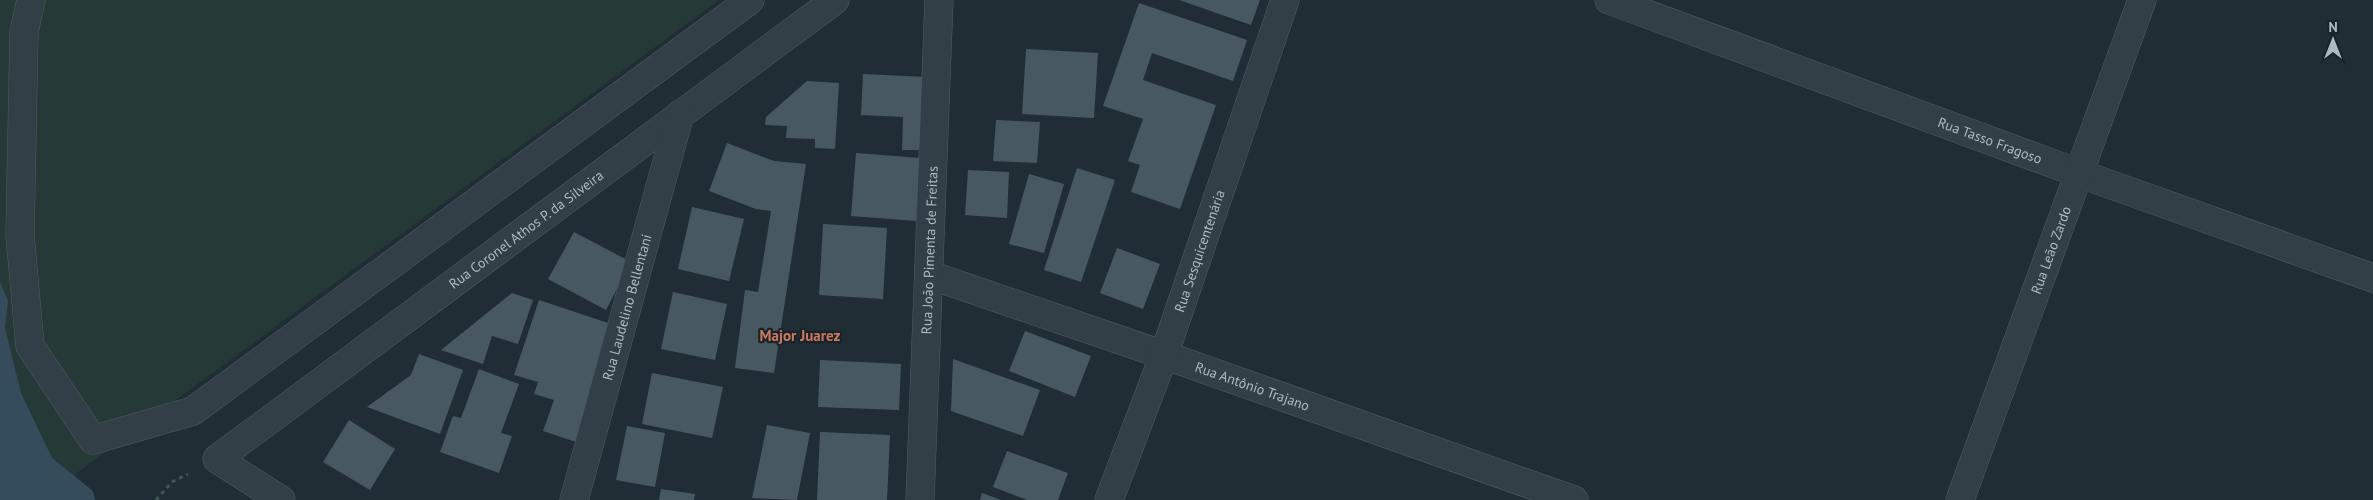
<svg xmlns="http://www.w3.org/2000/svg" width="2373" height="500" font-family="'PT Sans',sans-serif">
  <rect width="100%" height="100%" fill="#202d35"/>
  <!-- green -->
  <path fill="#253a36" d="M0,0H719L40,500H0Z"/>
  <!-- water -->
  <path fill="#344c5c" d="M0,282L8,301L5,328L21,393L52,458L93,491L95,500H0Z"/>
  <!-- building -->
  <path fill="#485861" d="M1179,0H1260L1251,25Z
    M1139,3L1247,40L1233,81L1152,53L1143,80L1216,105L1180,209L1131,192L1140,165L1128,161L1143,119L1103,106Z
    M1026,49L1098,53L1094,118L1022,114Z
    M863,74L926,77L922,150H902L903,117L861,115Z
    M807,81L839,83L835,149L815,148V139L786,138L787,126L765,125L766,117Z
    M996,120L1040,122L1037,163L993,161Z
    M727,143L774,161L806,164L774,373L735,368L745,290L758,292L771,211L756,209L709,191Z
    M856,153L920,158L916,221L851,216Z
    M1077,168L1115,180L1081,282L1044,270Z
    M968,170L1009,172L1007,218L965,215Z
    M1029,174L1064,184L1044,253L1009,244Z
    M692,207L744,219L729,281L678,269Z
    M823,224L887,228L883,299L819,295Z
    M574,232L631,262L606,310L548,279Z
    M1117,248L1160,264L1143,309L1100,293Z
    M673,292L727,304L715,360L661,349Z
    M512,293L533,300L518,344L492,336L483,364L441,350Z
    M539,300L617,326L579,443L543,431L554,400L534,394L538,382L514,375Z
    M1025,331L1091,356L1075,397L1009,371Z
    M419,354L463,370L440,434L367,407L411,375Z
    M953,359L1040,390L1023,436L951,411Z
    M820,360L901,364L899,410L818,407Z
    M479,369L519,384L501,433L512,436L499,473L440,452L453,416L461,418Z
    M652,373L723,387L712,438L642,424Z
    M349,420L395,449L370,490L323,462Z
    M767,425L810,433L797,500L752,498Z
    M627,426L665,433L655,487L616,480Z
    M820,432L890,435L887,500H817Z
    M1007,451L1068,473L1058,500H1027L993,487Z
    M661,489L695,494L694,500H659Z
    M982,493L1001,500H980Z"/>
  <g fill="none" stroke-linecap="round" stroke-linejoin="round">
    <defs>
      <g id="minor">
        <path d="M31,0L24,32L20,235L30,346L93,440L193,411L750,0"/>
        <path id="s1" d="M1609,0L2078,173L2373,278"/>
        <path id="s2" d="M930,275L1164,355L1574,500"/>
        <path id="s3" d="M281,500L217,459L835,0"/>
        <path id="s4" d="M574,500L680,114"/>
        <path id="s5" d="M920,500L939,0"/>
        <path id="s6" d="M1109,500L1164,355L1285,0"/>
        <path id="s7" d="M1960,500L2142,0"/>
      </g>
    </defs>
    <!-- minor casing -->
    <use href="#minor" stroke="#515d64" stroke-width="29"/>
    <!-- path -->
    <path stroke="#415553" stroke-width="3" stroke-dasharray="4 4" stroke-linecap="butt" d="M156,500L172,482L188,474"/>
    <!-- minor -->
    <use href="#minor" stroke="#333f46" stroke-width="28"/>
  </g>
  <g text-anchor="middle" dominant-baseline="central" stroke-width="4.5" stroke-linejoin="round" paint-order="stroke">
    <!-- street labels -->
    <g font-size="14" fill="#adbac3" stroke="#19242a">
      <text stroke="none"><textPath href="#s1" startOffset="406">Rua Tasso Fragoso</textPath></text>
      <text stroke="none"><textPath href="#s3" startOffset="461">Rua Coronel Athos P. da Silveira</textPath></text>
      <text stroke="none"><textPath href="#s5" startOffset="250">Rua João Pimenta de Freitas</textPath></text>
      <text stroke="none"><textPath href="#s7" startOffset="266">Rua Leão Zardo</textPath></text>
      <text stroke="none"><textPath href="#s6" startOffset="265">Rua Sesquicentenária</textPath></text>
      <text stroke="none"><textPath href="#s4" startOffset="200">Rua Laudelino Bellentani</textPath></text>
      <text stroke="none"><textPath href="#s2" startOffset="341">Rua Antônio Trajano</textPath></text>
    </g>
    <!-- neighbourhood labels -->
    <g font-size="15" font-weight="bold" fill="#ce785e" stroke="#19242a">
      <text x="800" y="335">Major Juarez</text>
    </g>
  </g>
  <!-- north arrow -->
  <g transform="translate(2333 40)" stroke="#19242a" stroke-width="4" paint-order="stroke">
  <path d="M0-4L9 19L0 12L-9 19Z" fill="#adbac3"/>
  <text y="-8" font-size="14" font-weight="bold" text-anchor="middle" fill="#adbac3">N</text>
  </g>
</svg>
